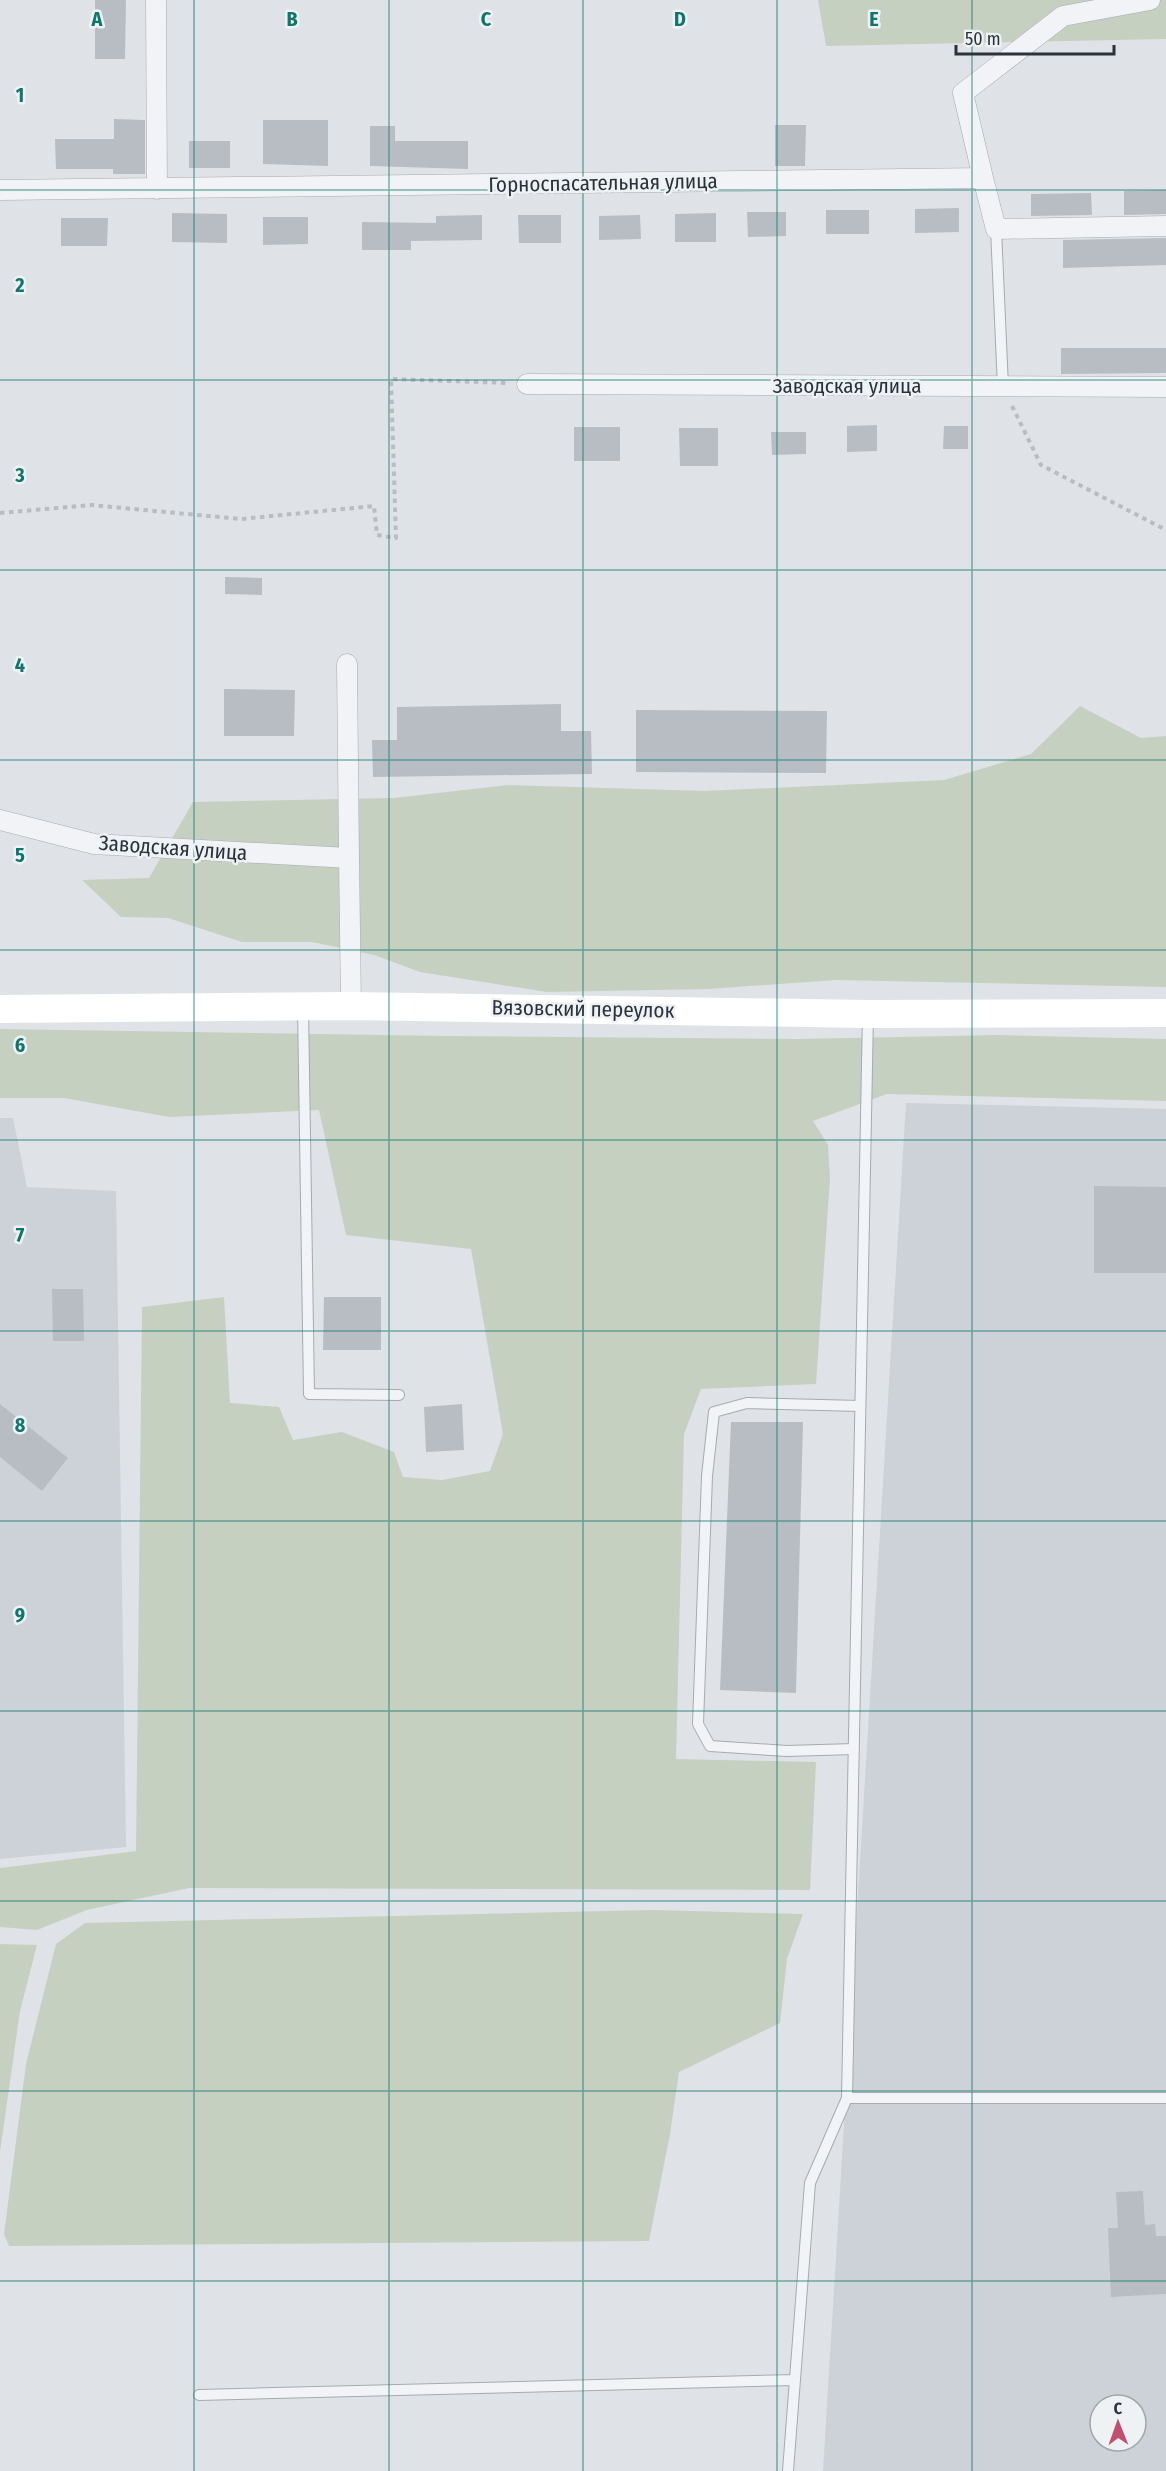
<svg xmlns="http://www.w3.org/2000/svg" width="1166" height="2471" font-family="'Fira Sans Condensed',sans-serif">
  <rect width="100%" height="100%" fill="#dfe3e7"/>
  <!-- built -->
  <path fill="#cdd2d8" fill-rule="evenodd" d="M906,1103L1166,1109V2471H823ZM1100,2405H1136V2441H1100Z
    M0,1118H13L27,1187L116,1191L126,1847L0,1859Z"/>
  <!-- green -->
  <path fill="#c6d0c1" d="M818,0H1166V39L826,46Z
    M1080,706L1141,738L1166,736V987L836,980L709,989L547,992L420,972L374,955L312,942H242L168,918L121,917L82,880L149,878L193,802L394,798L508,785L705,791L944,780L1031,754Z
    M0,1029L447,1036L799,1039L997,1035L1166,1039V1101L887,1094L813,1121L828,1145L830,1178L816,1384L701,1389L684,1434L676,1759L816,1762L810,1890L189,1888L87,1910L37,1930L0,1927V1868L136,1851L142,1307L224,1297L230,1403L279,1407L293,1440L342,1432L394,1452L403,1477L442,1480L490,1471L503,1434L471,1249L346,1235L319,1110L169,1117L64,1098H0Z
    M653,1910L803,1914L787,1959L780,2023L679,2072L670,2134L649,2241L9,2246L4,2234L26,2064L56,1944L85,1923Z
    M0,1944L37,1945L20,2011L0,2152Z"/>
  <!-- building -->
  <path fill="#b7bdc3" d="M95,0H126L125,59H95Z
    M114,119L145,120V174H113V169H56L55,139H114Z
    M263,120H328V166L263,164Z
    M775,125H806L805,166H775Z
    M370,126H395V141H468V169L370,166Z
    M189,141H230V168H189Z
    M1166,190V214L1124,215V191Z
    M1091,193L1092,215L1031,216V194Z
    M959,208V232L915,233V209Z
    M826,210H869V234H826Z
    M747,212H786V236L748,237Z
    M172,213L227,214V243L172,242Z
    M716,213V242H675V214Z
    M482,215V240L411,241V250H362V222L436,223V216Z
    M518,215H561V243H519Z
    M640,215L641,239L599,240V216Z
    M263,217H308V244L263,245Z
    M61,218H108L107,246H61Z
    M1166,238V265L1063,268V240Z
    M1061,348H1166V373L1061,374Z
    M877,425V451L847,452V426Z
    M944,426H968V449H943Z
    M574,427H620V461H574Z
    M679,428H718V466H680Z
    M771,432H806V454L772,455Z
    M225,577L262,578V595L225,594Z
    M224,689L295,690L294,736H224Z
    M561,704V731H591L592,774L373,777L372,740H397V707Z
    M636,710L827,711L826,773L636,772Z
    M1094,1186L1166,1187V1273H1094Z
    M52,1289H83L84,1341H53Z
    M324,1297H381V1350H323Z
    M0,1404L68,1458L42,1491L0,1457Z
    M462,1404L464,1450L426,1452L424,1407Z
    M731,1422H803L796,1693L720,1690Z
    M1143,2191L1145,2225L1155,2224L1156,2236H1166V2294L1111,2297L1108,2228H1118L1116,2192Z"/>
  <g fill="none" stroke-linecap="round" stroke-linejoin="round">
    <defs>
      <path id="lane" d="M996,229L1003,387
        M303,1007L309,1394L399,1395
        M854,1749L787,1751L710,1746L698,1724L707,1476L714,1412L747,1403L860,1406
        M847,2098H1166
        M199,2395L795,2380
        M788,2471L810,2183L847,2098L868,1014"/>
      <path id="street" d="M156,0L157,189
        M983,178L963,93L1063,16L1150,0
        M0,190L983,178L996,229L1166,226
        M527,384L1166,387
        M347,664L349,858
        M0,820L94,844L349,858L351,1006"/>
    </defs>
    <!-- lane casing -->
    <use href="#lane" stroke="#a5abb0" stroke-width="12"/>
    <!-- street casing -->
    <use href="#street" stroke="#a5abb0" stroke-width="21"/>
    <!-- path -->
    <path stroke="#b9bdc2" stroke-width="4" stroke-dasharray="4.5 4.5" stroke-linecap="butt" d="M1012,406L1041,465L1166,530
      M0,513L91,505L241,519L374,506L377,535L396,538L391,379L508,383"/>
    <!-- lane -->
    <use href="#lane" stroke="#f1f3f6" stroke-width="10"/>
    <!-- street -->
    <use href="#street" stroke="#f1f3f6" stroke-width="20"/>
    <!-- secondary -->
    <path stroke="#fff" stroke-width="28" d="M0,1009L351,1006L868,1014L1166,1013"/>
  </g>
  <!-- grid -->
  <path fill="none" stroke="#0f766e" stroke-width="1.5" stroke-opacity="0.55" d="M194,0V2471M389,0V2471M583,0V2471M777,0V2471M972,0V2471M0,190H1166M0,380H1166M0,570H1166M0,760H1166M0,950H1166M0,1140H1166M0,1331H1166M0,1521H1166M0,1711H1166M0,1901H1166M0,2091H1166M0,2281H1166"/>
  <g text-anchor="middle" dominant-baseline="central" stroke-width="5" stroke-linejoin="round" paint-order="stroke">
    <!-- street labels -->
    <g font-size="21" fill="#2a333c" stroke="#eef2f5">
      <text transform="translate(603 183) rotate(-1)">Горноспасательная улица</text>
      <text x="847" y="386">Заводская улица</text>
      <text transform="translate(173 848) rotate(4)">Заводская улица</text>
      <text transform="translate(583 1009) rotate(1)">Вязовский переулок</text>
    </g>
  </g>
  <g font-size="20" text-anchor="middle" font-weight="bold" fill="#0f766e" stroke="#eef2f5" stroke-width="5" stroke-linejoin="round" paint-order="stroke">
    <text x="97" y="26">A</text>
    <text x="292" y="26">B</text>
    <text x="486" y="26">C</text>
    <text x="680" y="26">D</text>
    <text x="874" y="26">E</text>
    <text x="20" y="102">1</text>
    <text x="20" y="292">2</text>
    <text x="20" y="482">3</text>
    <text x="20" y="672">4</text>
    <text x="20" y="862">5</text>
    <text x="20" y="1052">6</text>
    <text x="20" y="1242">7</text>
    <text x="20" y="1432">8</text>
    <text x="20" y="1622">9</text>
  </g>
  <!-- north arrow -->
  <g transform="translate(1118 2423) rotate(359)"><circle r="28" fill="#eef2f5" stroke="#a0a6ab" stroke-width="1.5"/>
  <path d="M0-4.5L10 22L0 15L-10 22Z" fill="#c0506d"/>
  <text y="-9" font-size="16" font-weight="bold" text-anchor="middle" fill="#2a333c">С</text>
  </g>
  <!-- scale -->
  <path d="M956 45v9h158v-9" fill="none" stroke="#2a333c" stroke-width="3"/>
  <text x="965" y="45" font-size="18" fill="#2a333c" stroke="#eef2f5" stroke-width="4.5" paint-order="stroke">50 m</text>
</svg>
